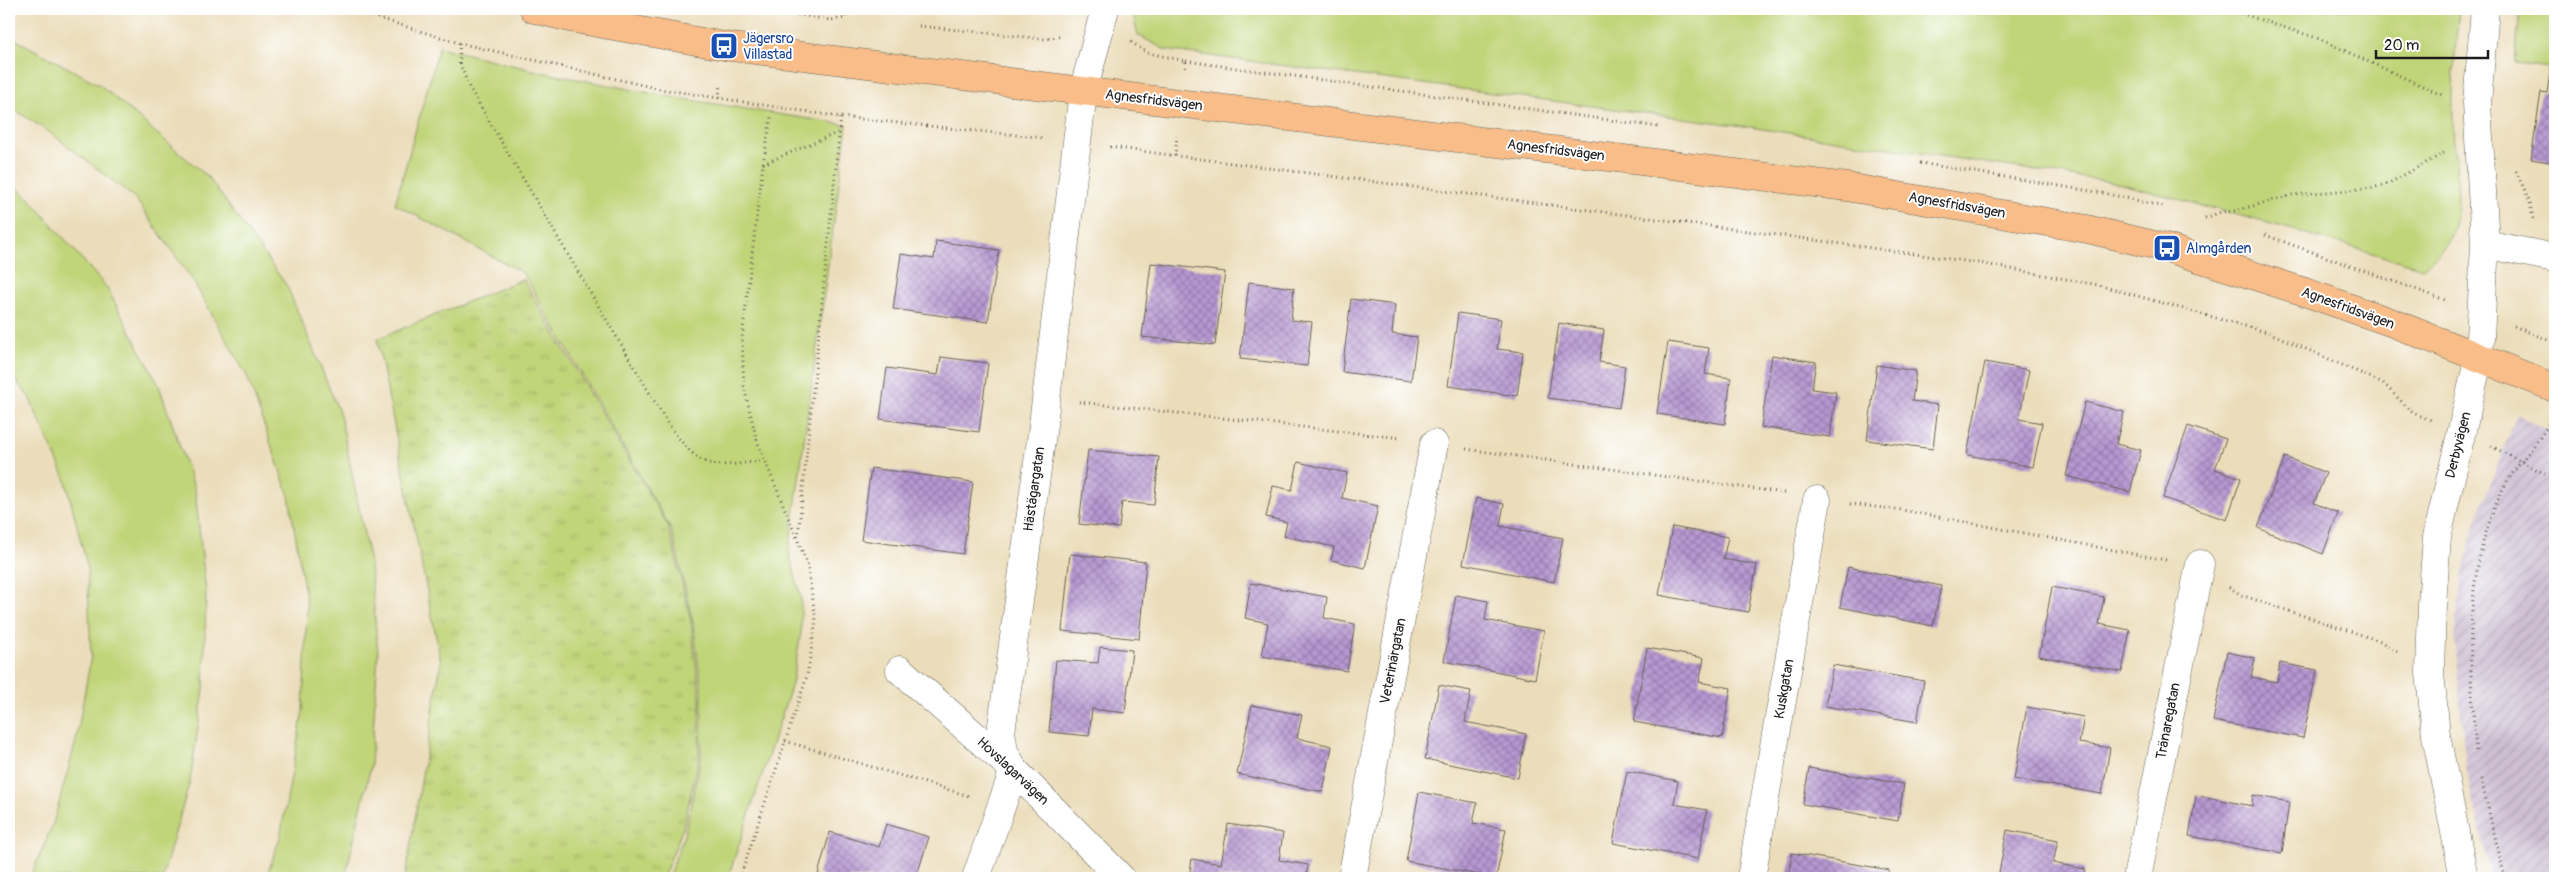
<svg xmlns="http://www.w3.org/2000/svg" width="2564" height="887" font-family="Pangolin,sans-serif">
  <defs>
    <pattern id="industrial-furrows" width="10" height="10" patternUnits="userSpaceOnUse" patternTransform="scale(1.25)"><rect width="10" height="10" fill="#cdbed2"/><path d="M-1 1l2-2M0 10L10 0M9 11l2-2" fill="none" stroke="#afa3b4"/></pattern>
    <pattern id="grass-tufts" width="24" height="20" patternUnits="userSpaceOnUse" patternTransform="scale(1.25)"><rect width="24" height="20" fill="#c0d478"/><path d="M3 7l-1-3M5 7V3M7 7l1-3M15 17l-1-3M17 17v-4M19 17l1-3" fill="none" stroke="#a4b567"/></pattern>
    <pattern id="building-cross-hatch" width="8" height="8" patternUnits="userSpaceOnUse" patternTransform="scale(1.25)"><rect width="8" height="8" fill="#b798d2"/><path d="M0 0l8 8M0 8l8-8" fill="none" stroke="#947baa"/></pattern>
  </defs>
  <rect width="100%" height="100%" fill="#fff"/>
  <filter id="ink" filterUnits="userSpaceOnUse"><feTurbulence type="fractalNoise" baseFrequency=".02" numOctaves="2"/><feDisplacementMap in="SourceGraphic" scale="10" xChannelSelector="R" yChannelSelector="G"/><feConvolveMatrix kernelMatrix="1 2 1 2 8 2 1 2 1" color-interpolation-filters="sRGB"/></filter>
  <filter id="wash" filterUnits="userSpaceOnUse"><feTurbulence type="fractalNoise" baseFrequency=".0096" numOctaves="4" result="noise"/><feDisplacementMap in="SourceGraphic" scale="20" xChannelSelector="R" yChannelSelector="G"/><feGaussianBlur stdDeviation="1.12" result="paint"/><feColorMatrix in="noise" values="0 0 0 0 0 0 0 0 0 0 0 0 0 0 0 0 0 1.4 0 .05"/><feComposite in="paint" operator="in"/></filter>
  <g filter="url(#wash)">
    <rect width="100%" height="100%" fill="#ebddba"/>
    <!-- industrial -->
    <path fill="url(#industrial-furrows)" d="M2517,414L2555,435V878H2491L2466,767L2454,638L2461,581L2473,529Z"/>
    <!-- grass -->
    <path fill="url(#grass-tufts)" stroke="#6e784a" d="M523,279L669,528L691,621L700,697L699,759L683,828L663,878H405L441,662L377,339Z"/>
    <!-- park -->
    <path fill="#c0d478" stroke="#6e784a" d="M1136,9H2459C2455,48 2452,87 2453,127C2454,155 2463,204 2454,230C2449,246 2435,257 2423,268L2290,229L2118,183L1743,126L1165,50L1138,35L1134,20Z
      M2520,9H2555V68L2515,62Z
      M9,36L100,85L208,177L287,286L340,414L370,563L378,653L371,765L345,878H266L280,838L303,711L307,606L289,496L247,376L193,281L135,198L52,134L9,106Z
      M439,47L541,72L665,96L847,125L789,552L801,598V633L792,684L728,878H668L685,832L701,758L702,693L693,623L672,531L523,273L395,204Z
      M9,182L29,198L107,288L158,383L195,490L206,592L204,689L190,781L162,878H30L53,824L76,741L91,656L87,566L65,478L29,397L9,371Z"/>
    <g id="blocks">
      <!-- building -->
      <path fill="url(#building-cross-hatch)" d="M2551,67L2555,68V163L2531,159L2541,92L2547,93Z
        M936,241L999,250L988,322L893,309L901,254L934,259Z
        M1151,263L1225,272L1215,345L1142,337Z
        M1249,282L1294,288L1291,320L1312,322L1307,366L1240,359Z
        M1351,299L1395,305L1392,334L1417,337L1411,381L1342,372Z
        M1458,313L1501,319L1497,349L1523,352L1517,396L1448,386Z
        M1559,323L1604,330L1599,362L1625,366L1619,408L1548,398Z
        M1668,342L1709,348L1705,374L1731,378L1725,424L1657,414Z
        M1772,355L1816,362L1812,389L1836,392L1830,437L1761,427Z
        M941,357L988,363L979,432L880,419L887,368L938,375Z
        M1985,362L2029,370L2019,419L2042,423L2033,467L1967,455Z
        M1877,365L1916,371L1912,401L1938,405L1933,449L1867,440Z
        M2085,402L2124,412L2116,444L2141,450L2130,492L2066,476Z
        M2188,426L2226,439L2215,469L2241,478L2227,520L2163,498Z
        M1088,450L1159,457L1154,505L1122,502L1119,528L1079,524Z
        M2285,457L2326,473L2314,503L2338,513L2323,554L2258,528Z
        M1298,462L1347,473L1342,498L1378,506L1365,568L1331,560L1334,547L1284,536L1287,522L1266,517L1273,486L1292,490Z
        M871,468L973,482L963,554L861,540Z
        M1476,498L1504,504L1500,526L1563,538L1554,582L1463,564Z
        M1672,527L1728,537L1723,559L1757,565L1748,612L1659,595Z
        M1070,554L1146,562L1139,639L1062,631Z
        M1848,567L1941,586L1933,626L1840,607Z
        M1251,583L1327,597L1324,618L1355,624L1347,671L1262,656L1268,623L1245,618Z
        M2052,587L2104,597L2099,624L2130,630L2122,672L2039,656Z
        M1456,595L1488,601L1485,620L1544,631L1535,679L1444,661Z
        M1100,647L1132,650L1125,713L1092,709L1089,736L1049,732L1056,660L1098,663Z
        M1647,648L1704,658L1699,682L1731,688L1722,738L1634,722Z
        M2227,652L2255,658L2251,677L2277,682L2280,663L2317,670L2303,738L2213,721Z
        M1833,665L1924,681L1917,722L1825,706Z
        M1439,685L1471,691L1465,722L1526,734L1518,778L1425,759Z
        M1252,705L1302,715L1297,738L1332,746L1323,792L1237,774Z
        M2027,707L2084,717L2079,743L2110,748L2102,794L2014,779Z
        M1809,768L1904,784L1898,821L1803,804Z
        M1627,771L1678,781L1674,804L1707,810L1698,859L1613,843Z
        M2555,776V788L2552,777Z
        M1419,792L1477,803L1473,823L1506,829L1496,878L1406,861Z
        M2196,795L2252,806L2253,795L2289,802L2282,853L2189,836Z
        M886,824L929,837L916,878H831L818,874L830,832L879,847Z
        M1228,824L1283,833L1279,860L1308,865L1306,878H1189L1192,859L1221,864Z
        M2007,830L2058,840L2053,863L2085,869L2083,878H1998Z
        M1792,853L1889,870L1888,878H1788Z"/>
    </g>
  </g>
  <g filter="url(#ink)">
    <use href="#blocks" fill-opacity="0" stroke="#646053" stroke-width="1"/>
    <g fill="none" stroke-linecap="round" stroke-linejoin="round">
      <defs>
        <path id="minor" d="M2485,244L2555,258
          M900,670L1014,770L1121,878
          M976,878L1014,770L1004,751L1001,732L1042,433L1083,92L1105,9
          M1352,878L1434,444
          M1751,878L1817,500
          M2137,878L2200,564
          M2464,878L2436,735L2430,673L2432,604L2437,537L2479,357L2485,244L2477,103L2485,9"/>
        <path id="major" d="M534,9L570,18L724,46L1847,187L2087,229L2167,248L2302,291L2393,323L2555,388"/>
      </defs>
      <!-- minor casing -->
      <use href="#minor" stroke="#646053" stroke-width="29"/>
      <!-- major casing -->
      <use href="#major" stroke="#646053" stroke-width="29"/>
      <!-- path -->
      <path stroke="#646053" stroke-width="3" stroke-dasharray="1 4" stroke-linecap="butt" d="M349,9L459,43L660,89L841,117L1045,138
        M763,9L830,20L846,18V9
        M2227,9L2317,38L2444,96
        M919,26L1045,39L1063,36
        M1131,42L1148,53L1186,61L1185,71
        M459,43L460,64L469,87L665,419C699,468 705,470 764,460
        M1186,61L1659,127
        M719,98L720,86
        M1110,147L1771,234L1979,263L2098,285L2270,333L2383,383L2413,413L2431,420
        M1175,156L1177,136
        M1920,163L2108,194L2165,207
        M763,164L839,132
        M2516,171L2530,202L2533,219
        M2205,218L2221,212L2235,211L2292,195L2372,188L2389,183L2446,152
        M2265,235L2448,301
        M2514,326L2555,343
        M1079,402L1401,438
        M2491,446L2555,479
        M1466,449L1784,493
        M1850,504L1902,510L2166,560
        M798,537L841,117
        M2229,587L2241,595L2380,641L2397,652
        M785,741L969,796
        M2476,751C2469,660 2462,574 2503,489C2517,462 2537,447 2550,421
        M2481,779L2505,878
        M740,878L807,676L816,620L807,563L757,441L744,387L742,338L763,164L771,117"/>
      <!-- minor -->
      <use href="#minor" stroke="#fff" stroke-width="28"/>
      <!-- major -->
      <use href="#major" stroke="#f8bd89" stroke-width="28"/>
    </g>
  </g>
  <!-- icons -->
  <defs>
    <symbol id="bus-square" viewBox="-11 -11 22 22"><rect x="-9" y="-9" width="18" height="18" rx="4" fill="#1a4fb4" stroke="#fff"/><path d="M-5-6H5V4H4V6H2V4H-2V6H-4V4H-5ZM-3.5-4V0h7V-4ZM-3.5 1.2v1.5H-2V1.2ZM2 1.2v1.5H3.5V1.2Z" fill="#fff"/></symbol>
  </defs>
  <g fill-rule="evenodd">
    <use href="#bus-square" x="708" y="30" width="32" height="32"/>
    <use href="#bus-square" x="2151" y="232" width="32" height="32"/>
  </g>
  <g text-anchor="middle" dominant-baseline="central" stroke-width="4" stroke-linejoin="round" paint-order="stroke">
    <!-- transit labels -->
    <g font-size="14" fill="#164399" stroke="#fff" text-anchor="start">
      <text x="743" y="38">Jägersro<tspan x="743" dy="16">Villastad</tspan></text>
      <text x="2186" y="248">Almgården</text>
    </g>
    <!-- street labels -->
    <g font-size="14" fill="#1c1c1c" stroke="#fff">
      <text transform="translate(1154 100) rotate(7)">Agnesfridsvägen</text>
      <text transform="translate(1556 150) rotate(7)">Agnesfridsvägen</text>
      <text transform="translate(1957 205) rotate(10)">Agnesfridsvägen</text>
      <text transform="translate(2348 308) rotate(20)">Agnesfridsvägen</text>
      <text transform="translate(2458 445) rotate(-76)">Derbyvägen</text>
      <text transform="translate(1034 489) rotate(-82)">Hästägargatan</text>
      <text transform="translate(1393 661) rotate(-79)">Veterinärgatan</text>
      <text transform="translate(1784 689) rotate(-80)">Kuskgatan</text>
      <text transform="translate(2168 721) rotate(-79)">Tränaregatan</text>
      <text transform="translate(1013 771) rotate(43)">Hovslagarvägen</text>
    </g>
  </g>
  <!-- margin -->
  <rect width="2564" height="887" fill="none" stroke="#fff" stroke-width="30"/>
  <!-- scale -->
  <path d="M2376 50v8h112v-8" fill="none" stroke="#1c1c1c" stroke-width="2.5"/>
  <text x="2384" y="50" font-size="15" fill="#1c1c1c" stroke="#ffffff" stroke-width="4" paint-order="stroke">20 m</text>
</svg>
